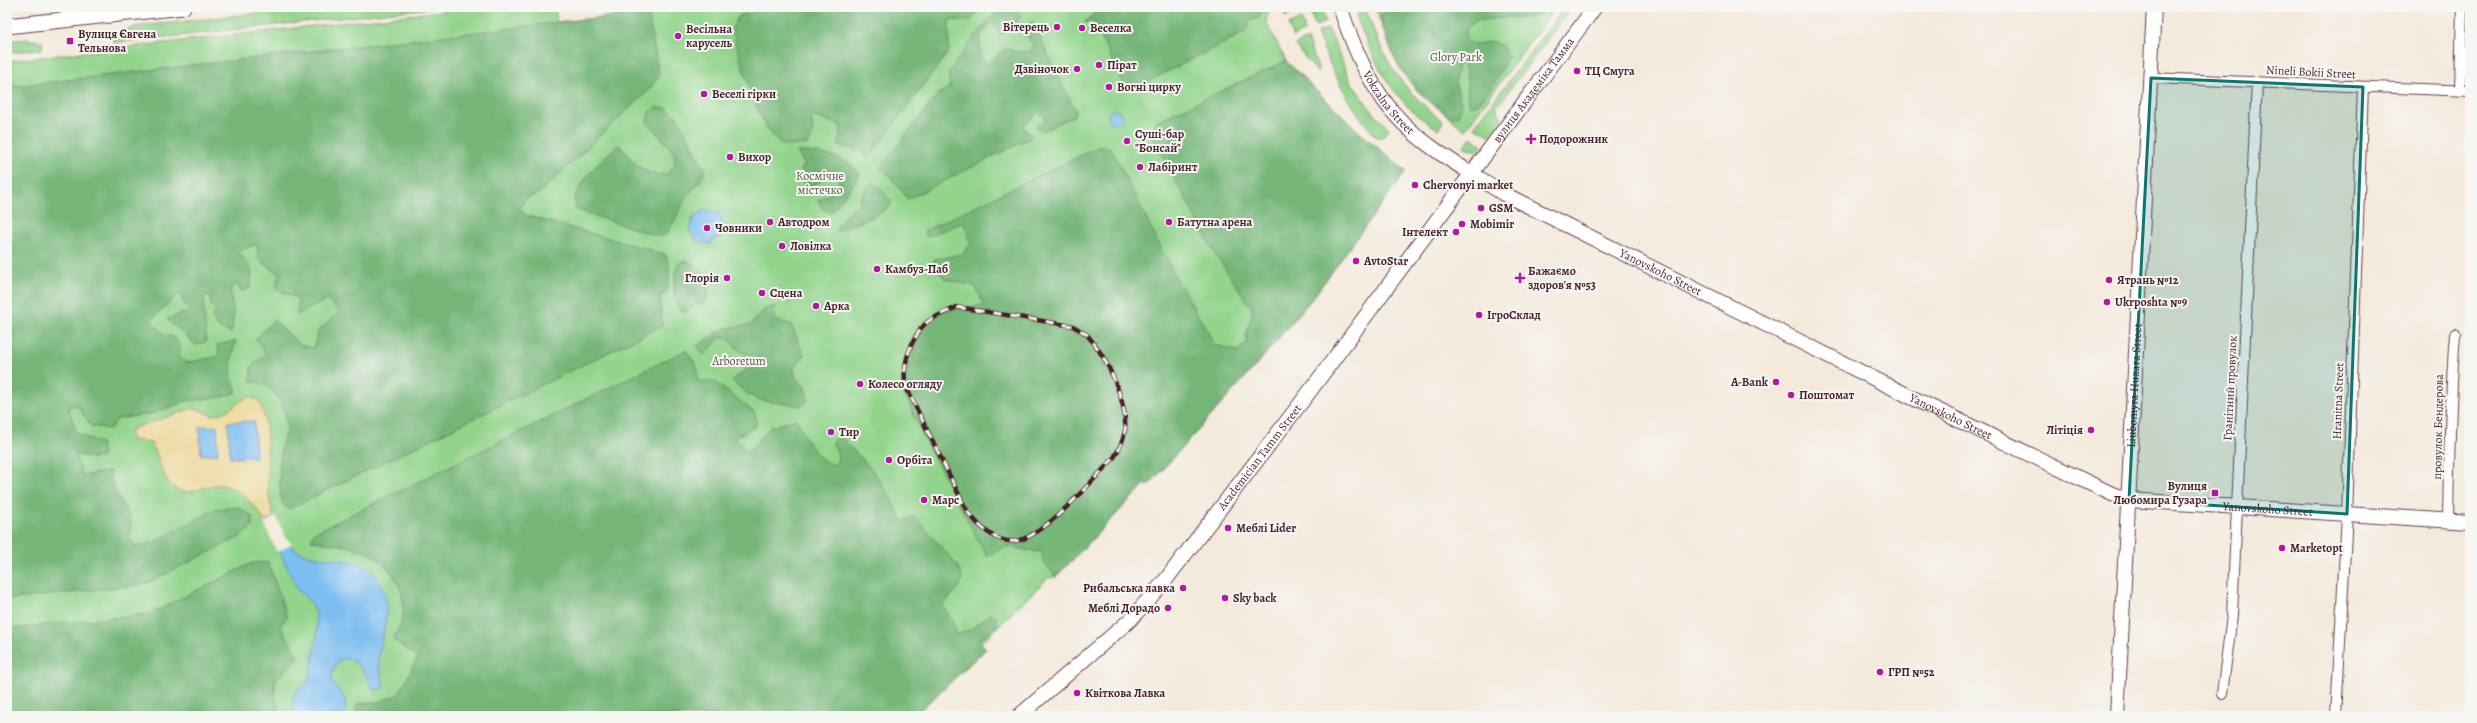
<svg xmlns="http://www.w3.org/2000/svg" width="2477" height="723" font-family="Alegreya,serif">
  <rect width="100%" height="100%" fill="#f6f6f2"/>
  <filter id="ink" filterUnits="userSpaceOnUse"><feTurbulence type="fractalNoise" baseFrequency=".025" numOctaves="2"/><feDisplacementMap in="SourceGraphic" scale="8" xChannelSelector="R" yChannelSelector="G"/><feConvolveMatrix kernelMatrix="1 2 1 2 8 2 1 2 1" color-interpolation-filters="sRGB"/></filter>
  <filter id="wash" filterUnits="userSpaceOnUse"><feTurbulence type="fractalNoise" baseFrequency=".012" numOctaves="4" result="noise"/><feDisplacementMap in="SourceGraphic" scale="16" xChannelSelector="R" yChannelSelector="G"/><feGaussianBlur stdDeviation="0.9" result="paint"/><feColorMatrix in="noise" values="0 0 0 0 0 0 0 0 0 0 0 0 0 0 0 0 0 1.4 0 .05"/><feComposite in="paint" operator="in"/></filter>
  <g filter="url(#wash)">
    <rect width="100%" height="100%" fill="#f4eadb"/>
    <!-- green -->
    <path fill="#92d48c" stroke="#6e7a5c" d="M309,7H440L113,43L112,34L134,27Z
      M478,7H555L557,22L700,7H1270L1266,21L1286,61L1359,132L1406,171L1314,296L1258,363L1148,486L1145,484L1056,577L1048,578L981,643L986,649L914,716H7V61Z
      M1286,7H1297L1298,10L1285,17Z
      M1321,7L1326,22L1315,26L1310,10Z
      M1375,7H1556L1465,130C1417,92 1394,65 1375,7Z
      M1565,7H1572L1496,108L1502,119L1490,135L1474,127Z
      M1366,10C1387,66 1397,83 1443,122L1438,129C1393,104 1373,61 1356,15Z
      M1301,19L1305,31L1293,37L1288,25Z
      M1328,28L1351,82L1371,110L1388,128V131L1382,137H1376C1349,106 1332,71 1317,33Z
      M26,39L42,42V49L7,53V41Z
      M1307,39L1319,70L1318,73L1295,45Z
      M1471,137L1482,145L1477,150H1470L1464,146Z"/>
    <!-- forest -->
    <path fill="#75b678" stroke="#606a52" d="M775,7H981L970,21L949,20V51L869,158L852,149L838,145L841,125L811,116L813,130L809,144C802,144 791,147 784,145C758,134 739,54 732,28L739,16Z
      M1101,7H1266H1263L1258,19L1248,21V31L1137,87L1126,88L1093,21L1085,22Z
      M1388,7H1550L1533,18L1512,17L1474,21L1466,31V38L1473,45L1493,41L1504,48L1508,57L1496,81L1478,104L1470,106C1465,92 1469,79 1464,65L1458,63L1455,82L1462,107L1458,116L1452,117C1408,90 1393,66 1380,15Z
      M1000,8H1012L1021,15L1014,27L1001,34L991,23L980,36V57L987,64L1006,48L1016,52L1031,51L1035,44L1030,41L1024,28L1032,22L1076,112L1072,117L1042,131L1036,127L1046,119L1039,112L1023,126L1032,137L908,199L890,176L880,168L938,94L950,87L948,74L967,46Z
      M648,12L659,76L647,92L539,193L525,200L520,208L525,215L665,254C672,264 669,281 667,293L660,295L662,326L289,509L283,505C278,487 279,463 282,444C283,438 288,433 287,427C286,406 274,381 251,382V367L266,354L256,339L274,320L300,345L313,348L319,330L340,312L327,300L297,315L298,299L276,289L279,274L259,260L256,244L238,252C252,267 253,268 250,288L241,291L237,284L230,289L234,316L231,333L218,327L212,318L216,310L211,305L210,296L205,295C201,314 207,324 206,342L196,345L167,319L189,311L179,293L151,321L165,335L173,337L181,345L179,356L186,363L219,356L217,345L236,341C230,360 229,373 237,392L223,397L186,401L151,414L117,419L110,429L91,426L77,405L68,408L77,433L101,443L103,457L92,458L75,454L83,476L111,471C111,506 136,503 130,539L135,546L150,544L214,510L238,507L253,517L252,527L242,536L145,584L7,600V87Z
      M1286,61L1359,132L1406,171L1314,296L1258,363L1148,486L1145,484L1056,577L1042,560L1043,553C1037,551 1032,551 1025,550C1003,545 1007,545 987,557L925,440L902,389L903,382L919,336L942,311L984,305L975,286L945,279L934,267L935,259L963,254L971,244L964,222L927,237L924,231L1100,146L1111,148L1172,270L1215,345L1237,351L1247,343L1246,335L1253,310L1214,252L1152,136L1153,128L1157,121Z
      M656,107L666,108L678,118L705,170L703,177L686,197L668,233L663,236L654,235L577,210L574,198C585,177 600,159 619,145C633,161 645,178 668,174L675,164L674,154L669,146L647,122L649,112Z
      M797,152C820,152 843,156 859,172V177L831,213L823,209L818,201L831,193L839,182V177L824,171L816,173L821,181L806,188L801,181L805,176L801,169L805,165Z
      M872,181L891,200V205L880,213L837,232L836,229L848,212L859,205L860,198Z
      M685,261C703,265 706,279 709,295L702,304L695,305L685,313C670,304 673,279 678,264Z
      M776,306L775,320L791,324L804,356L794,367L795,377L805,387L808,400L802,406C768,399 759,408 732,380L744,371L758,366L725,337L719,338L704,355L697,346L725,328L750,325L765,309Z
      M686,350L696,365L699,382H715L755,413L757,425L735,437L747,453L771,427L796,419C805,435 815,462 835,465C841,457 837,452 833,444L834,438H842C850,448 858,454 866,463C881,479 892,502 903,521L914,516L957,565L963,579L956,591L943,605L953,623L956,635L971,629L991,614L996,617L997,626L979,640L986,649L914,716H354L357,704L379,702L398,695L418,658L393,639C395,634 400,628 401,623C412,589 385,553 351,547C337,544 326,544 311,540L314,533Z
      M268,562L287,617L280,626L299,657L275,681L276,702L280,716H7V629L150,614L252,563Z"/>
    <!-- sand -->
    <path fill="#eeda9e" stroke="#9c7c64" d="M249,397L258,400C276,433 260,478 274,517L265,522C257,506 235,482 215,485C202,487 189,496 176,489C160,480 161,457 151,443L140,440L132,441L131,429L191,409C200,408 207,415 215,415C227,414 238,401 249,397Z"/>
    <!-- water -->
    <path fill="#7cbef1" stroke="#636e8e" d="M1108 117a7 7 0 1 1 14 0a7 7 0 1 1-14 0Z
      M704,210L718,213L725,225L722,238H714L711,244L698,242L690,231L693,218Z
      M254,421L256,457L230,458L228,422Z
      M217,426L218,454L201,455L199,427Z
      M274,517C280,529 284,542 296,550C324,567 368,547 383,589C392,612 381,635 379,658C379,668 382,678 384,688L373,690C370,678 350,646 336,664C332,669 332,677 331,682C342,691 349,702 344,716H294C290,700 295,689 309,681L317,635L316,615L312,604L298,590L265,522Z"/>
    <!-- pier -->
    <path fill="#f4eadb" d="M276,516L286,538L292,544L277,552L264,523Z"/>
  </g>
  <g filter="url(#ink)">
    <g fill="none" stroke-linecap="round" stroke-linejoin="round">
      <defs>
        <path id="street" d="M2151,78L2470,91
          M2460,91L2462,7
          M2448,521C2449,458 2450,396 2455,334
          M2222,694L2232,615L2257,82
          M2336,716L2347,514L2363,87"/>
        <g id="secondary">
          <path id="s1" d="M1340,7C1354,49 1372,93 1404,124C1432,152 1470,171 1502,193L1929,406L2112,494L2129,500L2470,522"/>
          <path id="s2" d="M1019,716L1130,620L1164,582L1310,391L1595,7"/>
          <path id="s3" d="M2117,716L2154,7"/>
        </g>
        <path id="primary" d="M7,26L183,7"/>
      </defs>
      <!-- street casing -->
      <use href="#street" stroke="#643d45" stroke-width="12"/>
      <!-- secondary casing -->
      <use href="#secondary" stroke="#643d45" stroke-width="16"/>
      <!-- primary casing -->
      <use href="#primary" stroke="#643d45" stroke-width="17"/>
      <!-- street -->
      <use href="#street" stroke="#fff" stroke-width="10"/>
      <!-- secondary -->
      <use href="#secondary" stroke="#fff" stroke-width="14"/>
      <!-- primary -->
      <use href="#primary" stroke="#fff" stroke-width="15"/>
      <defs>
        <path id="rail" d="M957,307L1073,326C1077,329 1085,332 1088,336C1107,357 1128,403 1125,431C1123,442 1119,450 1113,459C1091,481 1044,538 1015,541C994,543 978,525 967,511L906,387C901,366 911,338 926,323C934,316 947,312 957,307Z"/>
      </defs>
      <!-- rail casing -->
      <use href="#rail" stroke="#4a1f2b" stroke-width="4.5"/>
      <!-- rail -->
      <use href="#rail" stroke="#f6f6f2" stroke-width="3" stroke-dasharray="9" stroke-linecap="butt"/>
    </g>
  </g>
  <!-- marked area -->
  <path fill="#0f766e" fill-opacity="0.2" stroke="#0f766e" stroke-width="3" stroke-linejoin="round" d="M2151,78L2363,87L2347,514L2129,500Z"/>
  <!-- markers -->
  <g fill="#b5179e" stroke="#f6f6f2" stroke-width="1.5">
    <circle cx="1057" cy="27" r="4"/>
    <circle cx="1082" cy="28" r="4"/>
    <circle cx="678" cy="36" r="4"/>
    <rect x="66" y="37" width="8" height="8" rx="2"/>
    <circle cx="1099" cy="65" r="4"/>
    <circle cx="1077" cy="69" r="4"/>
    <circle cx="1577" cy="71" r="4"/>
    <circle cx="1109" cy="87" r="4"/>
    <circle cx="704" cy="94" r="4"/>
    <path d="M1529 133h4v4h4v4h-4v4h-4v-4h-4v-4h4z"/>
    <circle cx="1127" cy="141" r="4"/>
    <circle cx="730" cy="157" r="4"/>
    <circle cx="1140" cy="167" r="4"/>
    <circle cx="1415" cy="185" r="4"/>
    <circle cx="1481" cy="208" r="4"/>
    <circle cx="770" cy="222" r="4"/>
    <circle cx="1169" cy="222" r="4"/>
    <circle cx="1462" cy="224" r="4"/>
    <circle cx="707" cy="228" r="4"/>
    <circle cx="1456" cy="232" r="4"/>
    <circle cx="782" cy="246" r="4"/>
    <circle cx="1356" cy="261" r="4"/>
    <circle cx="877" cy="269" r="4"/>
    <circle cx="727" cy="278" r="4"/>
    <path d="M1518 272h4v4h4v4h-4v4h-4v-4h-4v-4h4z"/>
    <circle cx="2109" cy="280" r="4"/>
    <circle cx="762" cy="293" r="4"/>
    <circle cx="2107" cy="302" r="4"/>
    <circle cx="816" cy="306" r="4"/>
    <circle cx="1479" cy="315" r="4"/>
    <circle cx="1776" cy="382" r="4"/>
    <circle cx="860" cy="384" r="4"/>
    <circle cx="1791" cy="395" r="4"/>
    <circle cx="2091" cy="430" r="4"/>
    <circle cx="831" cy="432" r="4"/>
    <circle cx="889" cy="460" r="4"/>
    <rect x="2211" y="489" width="8" height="8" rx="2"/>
    <circle cx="924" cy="500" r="4"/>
    <circle cx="1228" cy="528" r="4"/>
    <circle cx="2282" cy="548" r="4"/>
    <circle cx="1183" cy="588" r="4"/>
    <circle cx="1225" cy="598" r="4"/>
    <circle cx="1168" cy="608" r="4"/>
    <circle cx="1880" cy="672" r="4"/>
    <circle cx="1077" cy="693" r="4"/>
  </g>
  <g text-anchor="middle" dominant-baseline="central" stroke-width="4" stroke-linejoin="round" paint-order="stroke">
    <!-- poi labels -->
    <g font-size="12" font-weight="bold" fill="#4a1f2b" stroke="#f6f6f2" text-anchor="start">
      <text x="1049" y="27" text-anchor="end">Вітерець</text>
      <text x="1090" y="28">Веселка</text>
      <text x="686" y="29">Весільна<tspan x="686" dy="14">карусель</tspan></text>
      <text x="78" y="34">Вулиця Євгена<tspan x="78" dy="14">Тельнова</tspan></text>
      <text x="1107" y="65">Пірат</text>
      <text x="1069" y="69" text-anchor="end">Дзвіночок</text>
      <text x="1585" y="71">ТЦ Смуга</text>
      <text x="1117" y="87">Вогні цирку</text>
      <text x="712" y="94">Веселі гірки</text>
      <text x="1135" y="134">Суші-бар<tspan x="1135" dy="14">"Бонсай"</tspan></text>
      <text x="1539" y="139">Подорожник</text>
      <text x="738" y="157">Вихор</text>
      <text x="1148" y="167">Лабіринт</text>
      <text x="1423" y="185">Chervonyi market</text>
      <text x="1489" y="208">GSM</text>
      <text x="778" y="222">Автодром</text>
      <text x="1177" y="222">Батутна арена</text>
      <text x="1470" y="224">Mobimir</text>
      <text x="715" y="228">Човники</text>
      <text x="1448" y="232" text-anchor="end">Інтелект</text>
      <text x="790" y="246">Ловілка</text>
      <text x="1364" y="261">AvtoStar</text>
      <text x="885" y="269">Камбуз-Паб</text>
      <text x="1528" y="271">Бажаємо<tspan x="1528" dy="14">здоров'я №53</tspan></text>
      <text x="719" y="278" text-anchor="end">Глорія</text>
      <text x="2117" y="280">Ятрань №12</text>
      <text x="770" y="293">Сцена</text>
      <text x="2115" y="302">Ukrposhta №9</text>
      <text x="824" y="306">Арка</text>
      <text x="1487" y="315">ІгроСклад</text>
      <text x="1768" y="382" text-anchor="end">A-Bank</text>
      <text x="868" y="384">Колесо огляду</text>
      <text x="1799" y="395">Поштомат</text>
      <text x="2083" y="430" text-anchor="end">Літіція</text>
      <text x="839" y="432">Тир</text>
      <text x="897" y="460">Орбіта</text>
      <text x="2207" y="486" text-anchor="end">Вулиця<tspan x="2207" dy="14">Любомира Гузара</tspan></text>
      <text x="932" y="500">Марс</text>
      <text x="1236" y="528">Меблі Lider</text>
      <text x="2290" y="548">Marketopt</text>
      <text x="1175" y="588" text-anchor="end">Рибальська лавка</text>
      <text x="1233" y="598">Sky back</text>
      <text x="1160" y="608" text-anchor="end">Меблі Дорадо</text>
      <text x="1888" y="672">ГРП №52</text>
      <text x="1085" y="693">Квіткова Лавка</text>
    </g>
    <!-- park labels -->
    <g font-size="12" fill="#605548" stroke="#f6f6f2">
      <text x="1456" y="57">Glory Park</text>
      <text x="820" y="176">Космічне<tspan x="820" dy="14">містечко</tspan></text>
      <text x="739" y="361">Arboretum</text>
    </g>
    <!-- street labels -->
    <g font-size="12" fill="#4a1f2b" stroke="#f6f6f2">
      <text transform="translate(2311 72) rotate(3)">Nineli Bokii Street</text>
      <text stroke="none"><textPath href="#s2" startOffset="813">вулиця Академіка Тамма</textPath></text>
      <text stroke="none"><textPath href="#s1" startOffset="108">Vokzalna Street</textPath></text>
      <text stroke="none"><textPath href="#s1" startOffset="432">Yanovskoho Street</textPath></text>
      <text stroke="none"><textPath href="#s3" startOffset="331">Liubomyra Huzara Street</textPath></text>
      <text transform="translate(2230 388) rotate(-87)">Гранітний провулок</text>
      <text transform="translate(2338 401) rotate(-88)">Hranitna Street</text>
      <text stroke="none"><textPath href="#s1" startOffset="756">Yanovskoho Street</textPath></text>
      <text transform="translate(2438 427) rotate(-89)">провулок Бендерова</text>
      <text stroke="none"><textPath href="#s2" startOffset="355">Academician Tamm Street</textPath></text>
      <text stroke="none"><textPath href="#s1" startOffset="1092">Yanovskoho Street</textPath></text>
    </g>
  </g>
  <!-- margin -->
  <rect width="2477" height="723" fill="none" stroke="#f6f6f2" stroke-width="24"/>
</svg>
